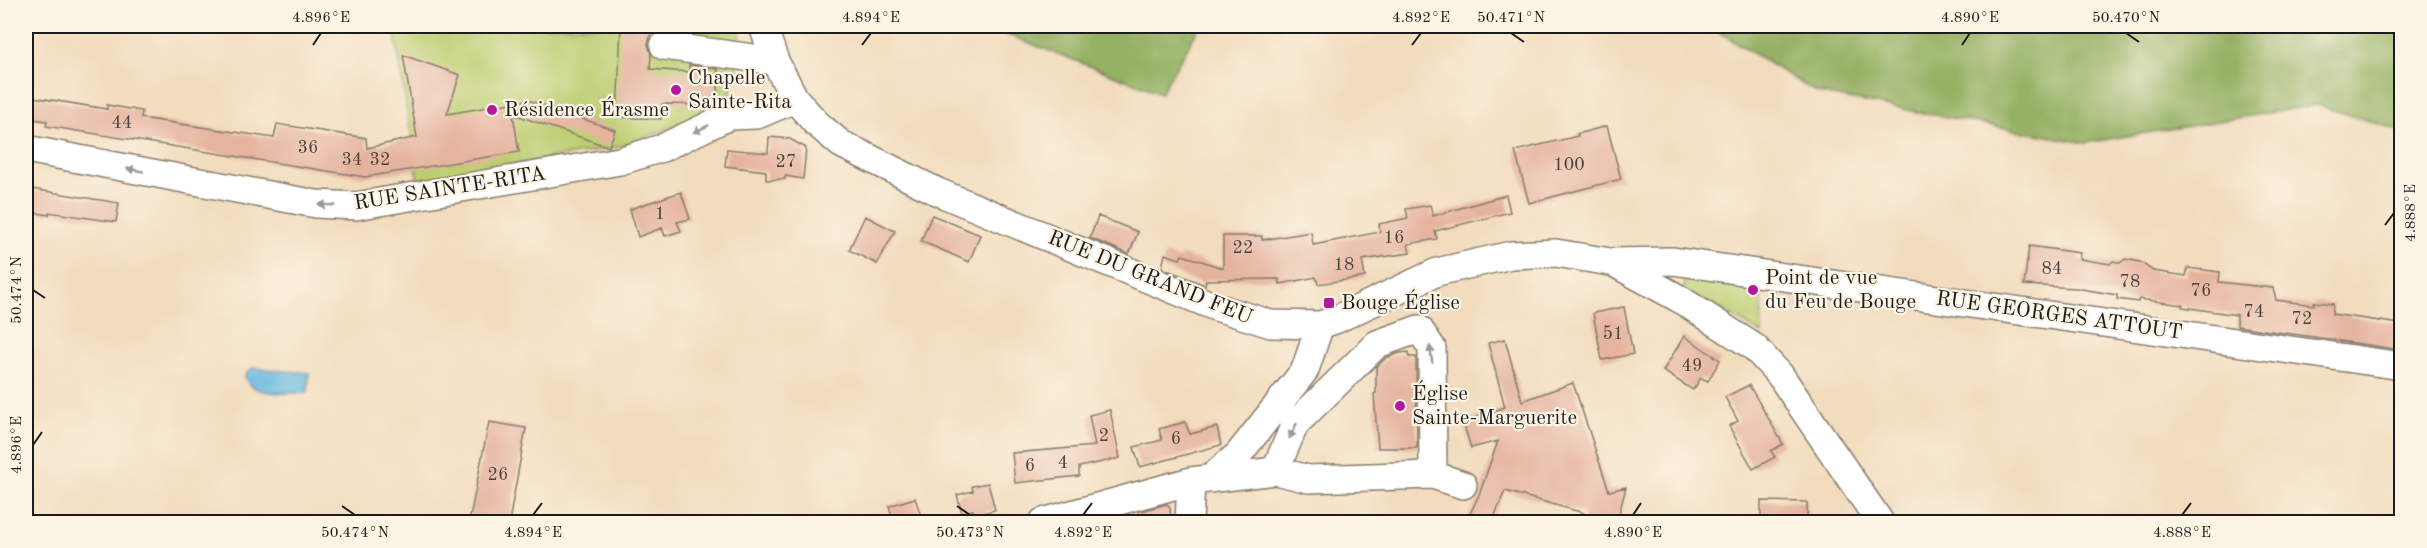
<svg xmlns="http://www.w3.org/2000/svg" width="2427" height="548" font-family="'Old Standard TT',serif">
  <rect width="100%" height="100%" fill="#fcf5e5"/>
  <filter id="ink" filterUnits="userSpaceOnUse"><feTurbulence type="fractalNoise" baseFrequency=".0167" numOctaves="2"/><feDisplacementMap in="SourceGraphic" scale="12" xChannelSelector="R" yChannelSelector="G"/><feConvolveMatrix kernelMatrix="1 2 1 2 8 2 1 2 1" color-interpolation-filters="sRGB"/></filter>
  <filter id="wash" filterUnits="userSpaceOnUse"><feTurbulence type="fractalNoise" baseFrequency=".008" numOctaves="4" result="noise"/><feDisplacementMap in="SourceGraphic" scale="24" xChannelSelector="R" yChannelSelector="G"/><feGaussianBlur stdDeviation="1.35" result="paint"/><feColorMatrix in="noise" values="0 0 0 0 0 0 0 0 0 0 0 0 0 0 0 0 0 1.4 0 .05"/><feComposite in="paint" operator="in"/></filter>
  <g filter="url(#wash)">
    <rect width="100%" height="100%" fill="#f2dcbd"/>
    <!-- green -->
    <path fill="#bcce71" stroke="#6c7546" stroke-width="1.5" d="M394,26H738L743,46L727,107L618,147L418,181Z
      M1686,274L1761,286L1762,334L1714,305L1683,292Z"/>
    <!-- forest -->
    <path fill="#95b163" stroke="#586640" stroke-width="1.5" d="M984,26H1200L1161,93Z
      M1709,26H2401V131L2317,105L2085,143L1817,93Z"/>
    <!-- water -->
    <path fill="#63b8df" stroke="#406a7e" stroke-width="1.5" d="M252,368L309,373L308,393C291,393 246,397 245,375Z"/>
    <g id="blocks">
      <!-- building -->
      <path fill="#e5b49f" d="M621,26H653L648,44L651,54L650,69L689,72V65L718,69V104L715,105L662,104L661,119L617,117Z
        M403,55L460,75L447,114L528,100L615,130L609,147L513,114L519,152L365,177L46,126L47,121L26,118V96L107,109V105L142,111L141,118L274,138L277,124L366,138L367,148L417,137Z
        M1607,126L1621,179L1529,203L1515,151L1578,136L1577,134Z
        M769,137L790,139L806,148L803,179L785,176V179L766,180V171L725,166L727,149L768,153Z
        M26,188L119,203L116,222L49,212V215L26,211Z
        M681,192L690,219L677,222L681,231L665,236L662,228L638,237L630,209Z
        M1506,195L1510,212L1435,231L1437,239L1408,244L1410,253L1362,260L1365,277L1318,284L1316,277L1280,284L1279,279L1206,280L1205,285L1162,268L1165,254L1180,259L1182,255L1223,268V236H1262V240L1311,232L1313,245L1380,232L1379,224L1408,218L1406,209L1430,205L1433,216Z
        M932,215L980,235L969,262L921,241Z
        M865,216L895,231L877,264L849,250Z
        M1098,216L1138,232L1129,254L1090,238Z
        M2029,246L2080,253L2079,259L2110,264L2113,261L2120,263L2125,259L2140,262L2153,271L2186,276L2188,268L2220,272L2219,282L2273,288L2276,300L2314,305V302L2333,304L2332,314L2400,324L2402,350L2237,326V315L2182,307L2183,305L2139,299L2138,302L2117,299V295L2076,288L2024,285Z
        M1624,307L1633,354L1602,360L1593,313Z
        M1684,336L1720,360L1708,381L1701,378L1693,390L1663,371Z
        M1505,339L1522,401L1573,383L1609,491L1626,487L1617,522H1582L1584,513L1505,491L1492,522H1466L1479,495L1498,441L1471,448L1463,422L1505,407L1488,343Z
        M1408,352L1409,357H1416L1417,448H1378L1374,394L1376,393V367L1386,358L1400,353Z
        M1749,385L1783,444L1771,451L1775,457L1753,469L1729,426L1738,421L1725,397Z
        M1110,410L1120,458L1079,467V476L1015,483L1012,453L1095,446L1089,415Z
        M489,422L526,428L509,522H469Z
        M1185,422L1190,434L1217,427L1221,445L1140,467L1134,447L1162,440L1159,429Z
        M988,483L995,510L974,515L973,510L962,513L957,495L973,491L972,486Z
        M915,498L923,522H894L889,506Z
        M1761,501L1807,502V522H1761Z
        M1167,504L1170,507L1171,522H1139L1138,512Z"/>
    </g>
  </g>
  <g filter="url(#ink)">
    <use href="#blocks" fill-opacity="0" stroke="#877c6c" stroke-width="1.5"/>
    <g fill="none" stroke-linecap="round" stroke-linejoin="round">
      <defs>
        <path id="minor" d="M763,26L775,61L795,99L816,123L841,144L938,192L1213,306L1271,324L1320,325L1335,320L1437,272L1511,255L1556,253L1610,262L1673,261L2402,366
          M664,46L775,61
          M26,149L316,204L356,206L620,161L662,148L729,116L757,115L795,99
          M1614,263L1678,298L1754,347L1780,375L1880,522
          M1275,471L1295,424L1377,344L1419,329L1432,348L1433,475
          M1211,478L1238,455L1305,370L1320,325
          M1043,522L1191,481L1275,471L1309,479L1433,475L1463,485
          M1189,522L1191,481"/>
      </defs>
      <!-- minor casing -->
      <use href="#minor" stroke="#877c6c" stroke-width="30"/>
      <!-- minor -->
      <use href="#minor" stroke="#fff" stroke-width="27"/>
    </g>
    <!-- one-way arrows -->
    <defs><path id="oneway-solid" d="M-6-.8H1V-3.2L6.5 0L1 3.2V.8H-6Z" transform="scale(1.5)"/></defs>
    <g fill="#999">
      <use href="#oneway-solid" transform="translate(701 129) rotate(155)"/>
      <use href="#oneway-solid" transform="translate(135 170) rotate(-170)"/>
      <use href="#oneway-solid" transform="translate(327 205) rotate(-177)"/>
      <use href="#oneway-solid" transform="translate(1431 354) rotate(-99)"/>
      <use href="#oneway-solid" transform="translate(1293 431) rotate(116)"/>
    </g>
  </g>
  <!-- ticks -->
  <path fill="none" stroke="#1c1c1c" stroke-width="2" d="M1511,33L1524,42M2126,33L2139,42M313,45L321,33M862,45L871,33M1412,45L1421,33M1962,45L1970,33M2385,225L2394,213M33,290L45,298M33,445L42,432M342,506L355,515M957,506L970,515M533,515L542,503M1083,515L1092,503M1633,515L1641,503M2182,515L2191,503"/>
  <!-- markers -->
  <g fill="#b5179e" stroke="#fcf5e5" stroke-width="2">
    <circle cx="676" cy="90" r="6"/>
    <circle cx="492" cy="110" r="6"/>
    <circle cx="1753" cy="290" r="6"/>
    <rect x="1323" y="297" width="12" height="12" rx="3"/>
    <circle cx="1400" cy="406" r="6"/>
  </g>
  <g text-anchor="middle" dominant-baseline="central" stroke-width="4.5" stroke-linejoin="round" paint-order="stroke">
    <!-- number labels -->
    <g font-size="18" fill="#4e423d">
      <text x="122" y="123">44</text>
      <text x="308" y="148">36</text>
      <text x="352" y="160">34</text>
      <text x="380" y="160">32</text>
      <text x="786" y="162">27</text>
      <text x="1569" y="165">100</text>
      <text x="660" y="214">1</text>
      <text x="1394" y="238">16</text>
      <text x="1243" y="248">22</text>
      <text x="1344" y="265">18</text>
      <text x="2052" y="269">84</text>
      <text x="2130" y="282">78</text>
      <text x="2201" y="291">76</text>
      <text x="2254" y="312">74</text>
      <text x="2302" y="319">72</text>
      <text x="1613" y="334">51</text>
      <text x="1692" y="366">49</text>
      <text x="1104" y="436">2</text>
      <text x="1176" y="439">6</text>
      <text x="1063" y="463">4</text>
      <text x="1030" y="466">6</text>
      <text x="498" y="475">26</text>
    </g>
    <!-- poi labels -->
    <g font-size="21" fill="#1c1c1c" stroke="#fcf5e5" text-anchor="start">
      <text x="688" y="78">Chapelle<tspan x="688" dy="24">Sainte-Rita</tspan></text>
      <text x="504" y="110">Résidence Érasme</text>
      <text x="1765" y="278">Point de vue<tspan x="1765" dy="24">du Feu de Bouge</tspan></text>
      <text x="1341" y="303">Bouge Église</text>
      <text x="1412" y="394">Église<tspan x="1412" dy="24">Sainte-Marguerite</tspan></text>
    </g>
    <!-- street labels -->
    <g font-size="21" fill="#1c1c1c" stroke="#fcf5e5">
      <text transform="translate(450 189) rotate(-9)">RUE SAINTE-RITA</text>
      <text transform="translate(1150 278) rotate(22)">RUE DU GRAND FEU</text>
      <text transform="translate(2059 316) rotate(8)">RUE GEORGES ATTOUT</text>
    </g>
  </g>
  <!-- margin -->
  <rect width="2427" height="548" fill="none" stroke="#fcf5e5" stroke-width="66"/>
  <rect x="33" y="33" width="2361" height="482" fill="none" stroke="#1c1c1c" stroke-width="2"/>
  <g font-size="15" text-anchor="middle" fill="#1c1c1c">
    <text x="321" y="22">4.896°E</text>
    <text x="871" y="22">4.894°E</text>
    <text x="1421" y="22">4.892°E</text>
    <text x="1511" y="22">50.471°N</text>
    <text x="1970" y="22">4.890°E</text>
    <text x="2126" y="22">50.470°N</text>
    <text transform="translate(2410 213) rotate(-90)" y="5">4.888°E</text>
    <text transform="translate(16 290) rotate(-90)" y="5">50.474°N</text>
    <text transform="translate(16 445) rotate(-90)" y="5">4.896°E</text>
    <text x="355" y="537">50.474°N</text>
    <text x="533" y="537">4.894°E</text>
    <text x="970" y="537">50.473°N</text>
    <text x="1083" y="537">4.892°E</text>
    <text x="1633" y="537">4.890°E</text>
    <text x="2182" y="537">4.888°E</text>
  </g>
</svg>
